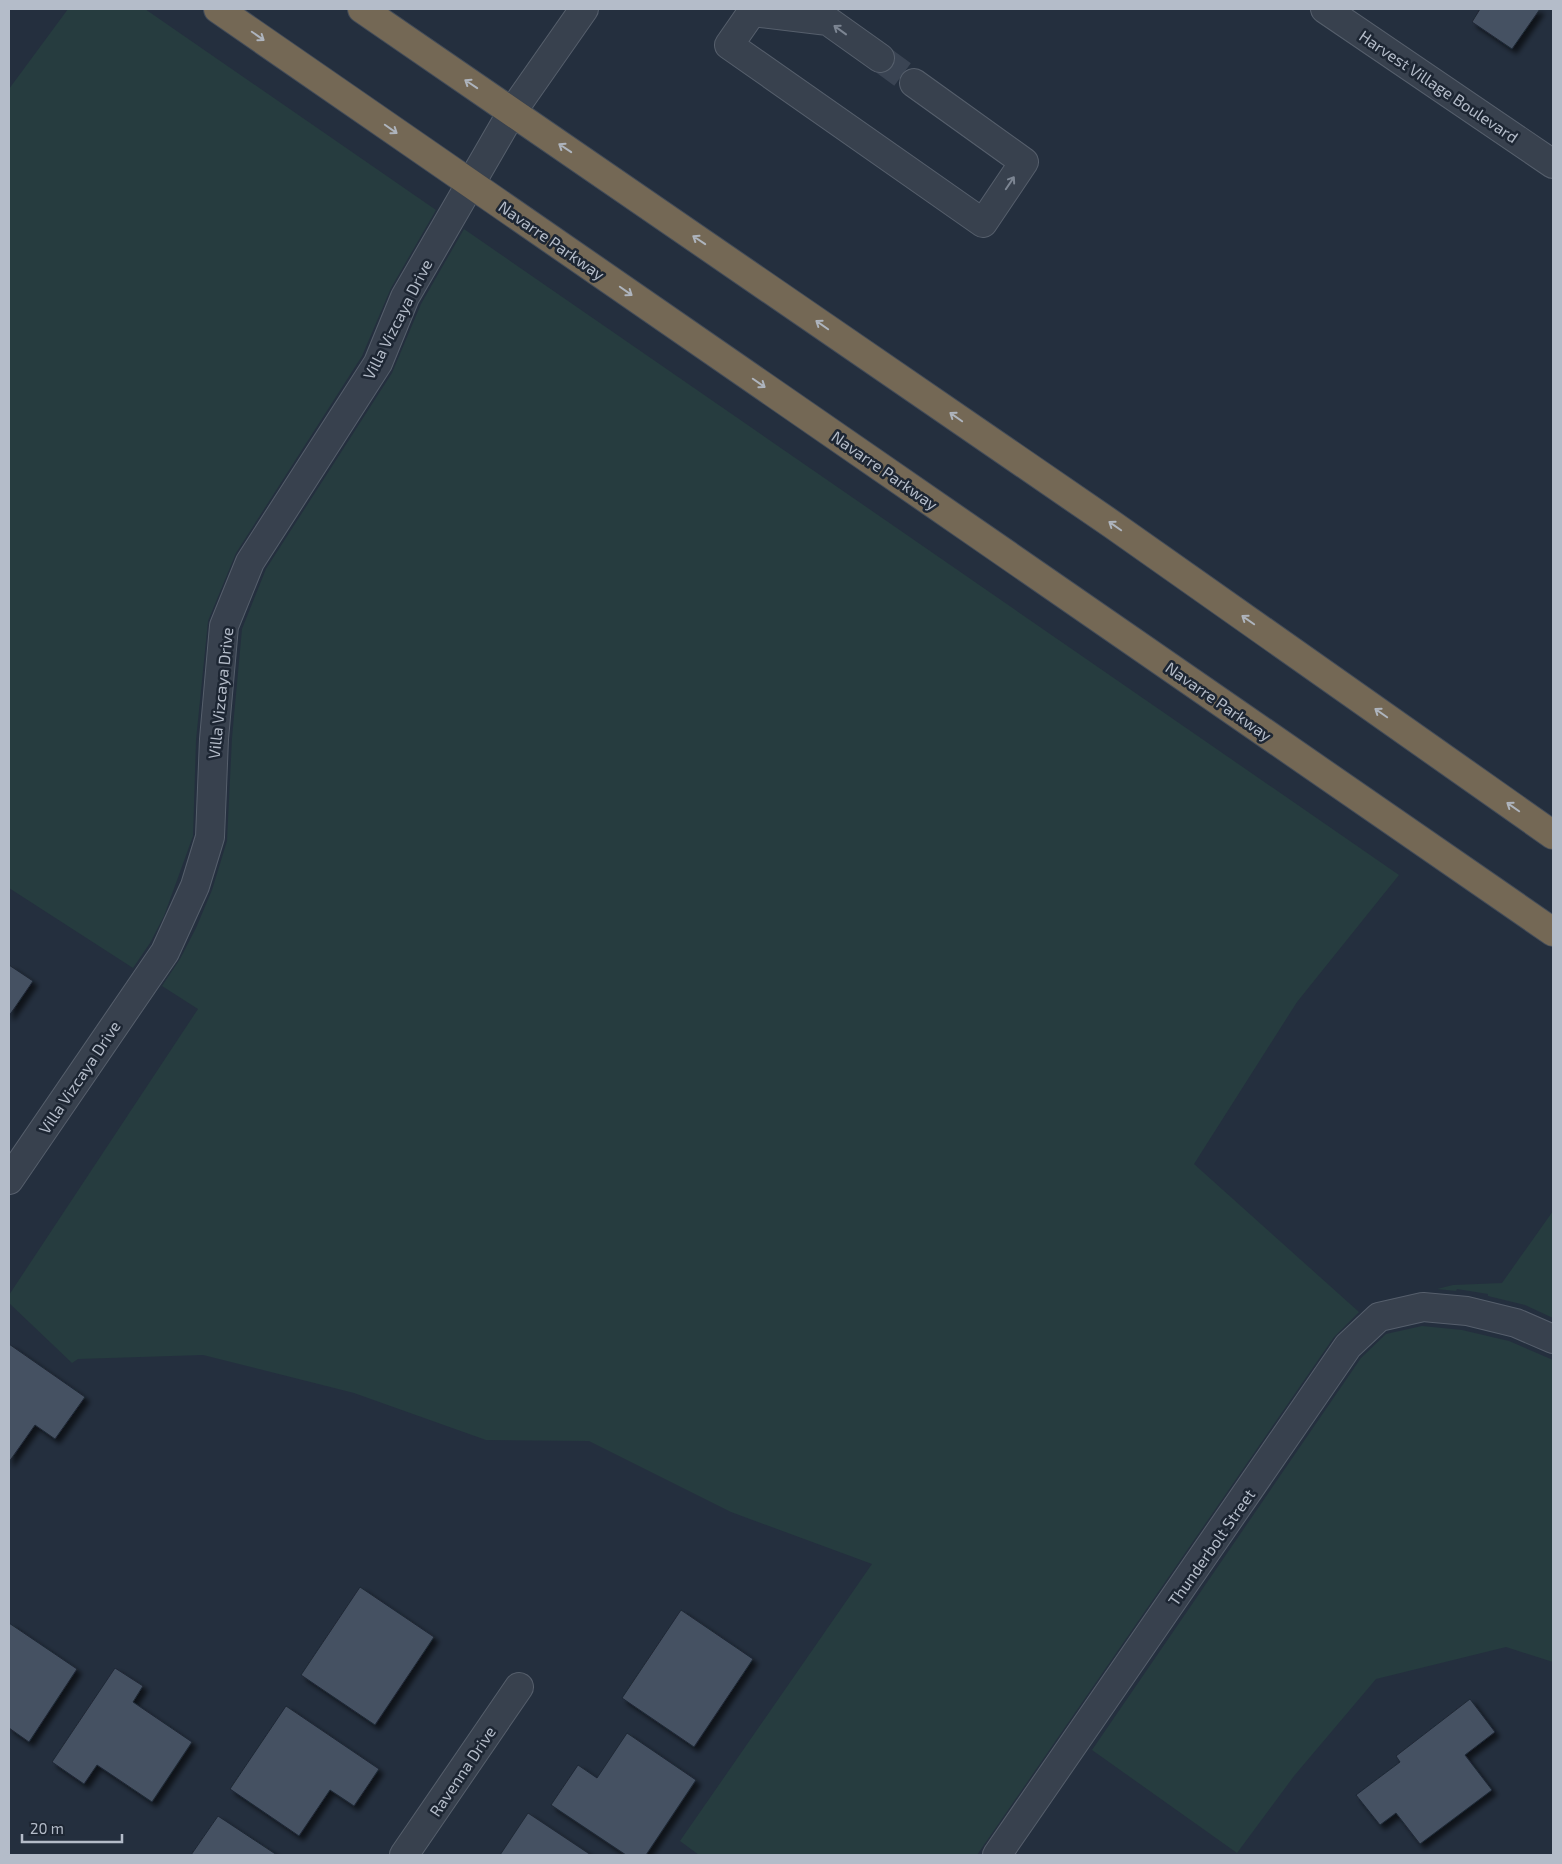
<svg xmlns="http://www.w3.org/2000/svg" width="1562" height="1864" font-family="'Exo 2',sans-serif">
  <defs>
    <filter id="shadow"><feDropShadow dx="4.5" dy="4.5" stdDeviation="2.5" flood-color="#0009"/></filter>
  </defs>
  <rect width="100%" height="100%" fill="#242f3e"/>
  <!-- green -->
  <path fill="#263c3f" d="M68,9H145L436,210L391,288L362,356L236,553L208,621L196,740L193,836L164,916L150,943L133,968L9,888V89Z
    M464,229L1399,875L1297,1002L1194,1164L1359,1312L1334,1337L977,1855H699L680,1841L872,1564L731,1512L589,1441L486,1440L354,1393L203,1355L78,1359L72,1363L9,1303V1295L198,1009L162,986L180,959L196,928L212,890L227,841L232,738L242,629L266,569L392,373L421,304Z
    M1553,1211V1318L1525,1305L1488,1296V1294L1457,1289L1456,1291L1437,1289L1453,1285L1502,1283Z
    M1422,1326L1462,1330L1509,1341L1553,1360V1662L1506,1647L1376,1679L1294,1776L1237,1853L1092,1750L1361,1358L1386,1334Z"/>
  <!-- building -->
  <path fill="#455162" stroke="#1f2835" filter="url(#shadow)" d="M1480,9H1540L1512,49L1472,22Z
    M9,965L33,981L9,1016Z
    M9,1344L85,1397L55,1439L35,1425L9,1462Z
    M360,1587L434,1637L375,1725L301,1675Z
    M681,1610L753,1659L694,1747L622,1698Z
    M9,1623L77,1669L29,1742L9,1728Z
    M115,1668L143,1686L133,1702L192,1742L152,1802L97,1765L84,1784L52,1762Z
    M1470,1699L1495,1732L1465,1755L1492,1790L1420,1844L1396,1813L1380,1825L1356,1795L1400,1762L1396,1756Z
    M286,1706L379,1769L354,1806L330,1790L299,1836L230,1789Z
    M627,1733L696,1780L646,1855H626L551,1805L578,1765L597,1778Z
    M528,1813L591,1855H500Z
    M218,1816L277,1855H191Z"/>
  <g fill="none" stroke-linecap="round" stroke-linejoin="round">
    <!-- minor-tunnel -->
    <path stroke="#3a4453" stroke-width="28" stroke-dasharray="28 14" stroke-linecap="butt" d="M880,58L914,83"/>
    <defs>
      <path id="minor" d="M754,9L729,45L983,223L1024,162L914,83
        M1325,9L1553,164
        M752,12L828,21L880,58
        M9,1180L165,952L195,886L210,837L214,739L224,626L250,562L378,363L405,297L512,112L584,9
        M404,1855L519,1687
        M997,1855L1348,1346L1379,1317L1423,1307L1467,1311L1516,1323L1553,1339"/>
      <path id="highway" d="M218,9L1553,932
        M362,9L1113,525L1553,835"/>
    </defs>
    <!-- minor casing -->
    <use href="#minor" stroke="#565f6c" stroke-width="30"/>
    <!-- highway casing -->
    <use href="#highway" stroke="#434c59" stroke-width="30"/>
    <!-- minor -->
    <use href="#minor" stroke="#38414e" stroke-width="28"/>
    <!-- highway -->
    <use href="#highway" stroke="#746855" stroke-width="28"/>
  </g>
  <!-- one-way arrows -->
  <defs><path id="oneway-shaft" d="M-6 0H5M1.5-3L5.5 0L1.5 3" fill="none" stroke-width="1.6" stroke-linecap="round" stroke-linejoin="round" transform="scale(1.25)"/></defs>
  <g stroke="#7c8592">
    <use href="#oneway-shaft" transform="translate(840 30) rotate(-144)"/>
    <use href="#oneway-shaft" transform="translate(1010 183) rotate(-56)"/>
  </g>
  <g stroke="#aeb4bd">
    <use href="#oneway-shaft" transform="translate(258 36) rotate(35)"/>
    <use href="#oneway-shaft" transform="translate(471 84) rotate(-146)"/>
    <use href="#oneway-shaft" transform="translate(391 129) rotate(35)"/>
    <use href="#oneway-shaft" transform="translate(565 148) rotate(-146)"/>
    <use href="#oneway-shaft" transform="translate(699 240) rotate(-146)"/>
    <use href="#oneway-shaft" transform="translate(626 291) rotate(35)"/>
    <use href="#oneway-shaft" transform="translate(822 325) rotate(-145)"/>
    <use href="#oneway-shaft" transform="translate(759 383) rotate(35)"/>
    <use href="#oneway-shaft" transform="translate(956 417) rotate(-145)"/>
    <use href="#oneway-shaft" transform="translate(1115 526) rotate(-145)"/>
    <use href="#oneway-shaft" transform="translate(1248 620) rotate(-145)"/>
    <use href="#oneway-shaft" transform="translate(1381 713) rotate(-145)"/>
    <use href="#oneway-shaft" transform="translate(1513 807) rotate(-145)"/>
  </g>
  <g text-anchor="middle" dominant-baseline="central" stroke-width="5" stroke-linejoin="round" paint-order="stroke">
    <!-- street labels -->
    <g font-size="16" fill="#b4bcc9" stroke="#1d2633">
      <text transform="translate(1439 86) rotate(34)">Harvest Village Boulevard</text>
      <text transform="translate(552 240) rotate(35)">Navarre Parkway</text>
      <text transform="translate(397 319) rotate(-63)">Villa Vizcaya Drive</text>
      <text transform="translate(885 470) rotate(35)">Navarre Parkway</text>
      <text transform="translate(220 693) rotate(-84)">Villa Vizcaya Drive</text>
      <text transform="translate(1219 701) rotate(35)">Navarre Parkway</text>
      <text transform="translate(79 1077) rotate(-56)">Villa Vizcaya Drive</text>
      <text transform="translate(1211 1547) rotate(-55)">Thunderbolt Street</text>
      <text transform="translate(462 1771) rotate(-56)">Ravenna Drive</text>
    </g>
  </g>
  <!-- border -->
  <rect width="1562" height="1864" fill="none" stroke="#b4bcc9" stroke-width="20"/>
  <!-- scale -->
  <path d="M22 1834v8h100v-8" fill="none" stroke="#b4bcc9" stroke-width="2.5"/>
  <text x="30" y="1834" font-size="15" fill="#b4bcc9" stroke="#1d2633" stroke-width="4" paint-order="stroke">20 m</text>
</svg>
